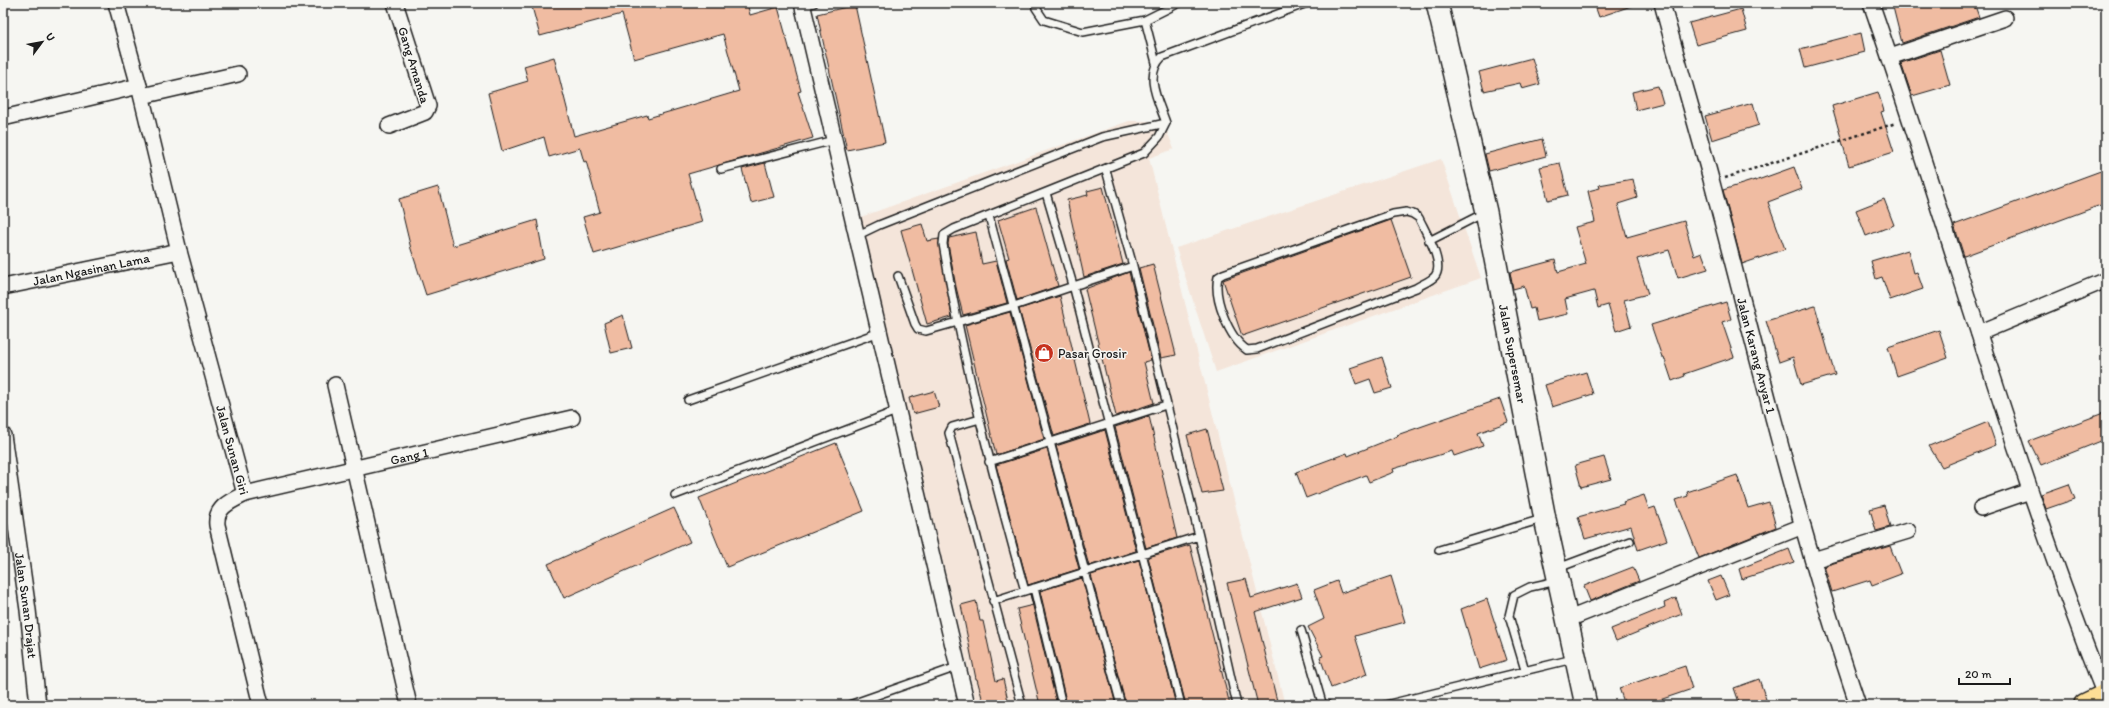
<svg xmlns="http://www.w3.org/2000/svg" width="2109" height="708" font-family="Itim,sans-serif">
  <rect width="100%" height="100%" fill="#f6f6f2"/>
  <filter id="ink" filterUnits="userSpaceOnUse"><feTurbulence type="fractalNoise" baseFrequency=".025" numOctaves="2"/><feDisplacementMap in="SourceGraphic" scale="8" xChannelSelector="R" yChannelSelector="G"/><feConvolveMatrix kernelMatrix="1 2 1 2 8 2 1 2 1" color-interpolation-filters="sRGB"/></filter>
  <g filter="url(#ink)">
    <!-- built -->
    <path fill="#f4e5da" d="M1129,121H1163L1174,149L1149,158L1285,705H977L925,487L855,219Z
      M1441,159L1481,278L1216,372L1176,248Z"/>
    <!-- building -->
    <path fill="#f0bca2" stroke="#1c1c1c" d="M531,3H747L750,15L778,7L801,91L798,92L813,138L688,174L702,222L594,254L583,217L600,212L586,161L584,162L580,148L549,157L544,137L502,151L488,93L528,81L524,66L554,57L574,136L647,115L648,118L739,91L723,34L634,59L622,14L540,36Z
      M1594,3H1634V5L1599,17Z
      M1892,3H1974L1979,17L1902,43Z
      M855,5L885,142L847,150L817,14Z
      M1741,9L1747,31L1696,45L1689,23Z
      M1861,33L1865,52L1805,68L1800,49Z
      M1940,50L1950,85L1912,96L1901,63Z
      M1532,58L1540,84L1522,89L1520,83L1484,91L1479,72Z
      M1658,86L1663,103L1636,110L1632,92Z
      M1878,92L1884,111L1881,112L1894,152L1849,166L1832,106Z
      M1753,103L1759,125L1712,140L1705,116Z
      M1542,139L1546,156L1489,171L1485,154Z
      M765,163L774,197L751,203L742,169Z
      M1560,163L1568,195L1548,200L1540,167Z
      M1794,167L1802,189L1768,202L1785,249L1742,264L1723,190L1755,180V181Z
      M2106,169V203L1964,256L1954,225Z
      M1633,179L1637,198L1618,204L1627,237L1684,221L1694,256L1702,253L1708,269L1678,278L1669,250L1637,259L1648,294L1624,300L1631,326L1616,331L1608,305L1598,308L1594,291L1565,299L1568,314L1537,321L1534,308L1530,309L1524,286L1513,289L1510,272L1555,260L1558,272L1586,264L1575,227L1595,222L1588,191L1600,188L1599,185Z
      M438,187L453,246L537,220L544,259L426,295L411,249L399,199Z
      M1103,187L1123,264L1084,277L1067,200L1088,195L1087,191Z
      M1884,199L1894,225L1866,236L1856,210Z
      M1036,207L1058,286L1017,300L1006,259L1009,258L998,220Z
      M1391,220L1411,277L1242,336L1223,280Z
      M922,224L927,241L939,239L952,317L927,324L901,230Z
      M976,232L982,264L996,261L1007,303L963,315L956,287L948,244L949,238Z
      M1908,250L1914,273L1917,272L1923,289L1890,300L1882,277L1876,279L1871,261Z
      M1153,264L1176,355L1161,358L1139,268Z
      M1129,272L1151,360L1144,362L1154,403L1116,416L1085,289Z
      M1060,296L1090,424L1054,436L1019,309Z
      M1726,302L1731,319L1722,322L1734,357L1684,374L1685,376L1672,381L1664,357H1662L1651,325Z
      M1815,306L1835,375L1801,385L1793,357L1779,362L1766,321Z
      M1010,312L1044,439L996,455L965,325Z
      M623,315L632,348L611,353L604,323Z
      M1939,330L1948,358L1897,376L1888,347Z
      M1382,357L1392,388L1375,393L1370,379L1356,384L1350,368Z
      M1586,372L1593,394L1552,407L1545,385Z
      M934,391L939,407L913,414L909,398Z
      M1500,399L1508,422L1478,433L1483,446L1454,456L1452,451L1393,469L1394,472L1369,482L1366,475L1306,498L1296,472L1347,453L1348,456L1398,436L1397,435Z
      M2106,412V439L2041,465L2029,441Z
      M1149,416L1177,538L1146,548L1115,427Z
      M1988,422L1996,445L1942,467L1929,446Z
      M1207,429L1223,491L1202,494L1187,435Z
      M1105,430L1136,551L1089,566L1056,446Z
      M836,443L864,511L727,567L699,498Z
      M1047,449L1079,569L1028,585L996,465Z
      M1604,457L1611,479L1581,487L1575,465Z
      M1737,475L1748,508L1769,502L1776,527L1699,558L1676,500L1688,496L1687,492Z
      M2069,484L2075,499L2046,509L2041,494Z
      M1644,495L1649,509L1655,507L1667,540L1638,550L1631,526L1585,539L1578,517L1624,504L1623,502Z
      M1884,505L1890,527L1876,531L1870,509Z
      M674,508L690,542L564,598L548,564Z
      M1190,545L1230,705H1186L1148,557Z
      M1890,546L1901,574L1872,585L1870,580L1832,592L1824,566Z
      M1789,549L1794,562L1742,579L1739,569Z
      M1139,560L1176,705H1126L1091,575Z
      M1633,567L1639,581L1590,601L1584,586Z
      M1391,576L1405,622L1355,636L1367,674L1331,688L1320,657L1323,656L1308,627L1324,619L1314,590L1337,581L1341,593Z
      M1721,576L1729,595L1716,600L1708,581Z
      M1082,578L1116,705H1067L1040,591Z
      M1246,579L1251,598L1297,583L1302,597L1255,612L1278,705H1258L1227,583Z
      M1030,594L1057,705H1040L1017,609L1033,605Z
      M1676,598L1682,614L1616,641L1611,629L1665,607L1664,603Z
      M1487,599L1507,660L1479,669L1461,609Z
      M976,601L980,621H983L996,681L1003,679L1009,705H984L977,679H976L961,605Z
      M1685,666L1692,689L1645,705H1625L1619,688Z
      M1759,679L1768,705H1740L1734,688Z"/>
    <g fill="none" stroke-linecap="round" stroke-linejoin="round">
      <defs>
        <path id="lane" d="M1040,3L1036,8L1044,20L1083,32L1145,20L1179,3
          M803,6L814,3
          M1145,20L1156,63
          M721,169L834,140
          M1106,170L1133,266L1199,536L1237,705
          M1046,193L1073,285L1181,705
          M1406,212L1413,214L1419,218C1425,231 1445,264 1435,276C1431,281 1422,284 1416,288L1257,349L1247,350C1229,338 1213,298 1218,277L1223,274L1393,214Z
          M989,216L1121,705
          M856,236L879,225L1102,137L1166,123C1159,102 1143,76 1162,57L1307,3
          M1429,241L1484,213
          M898,276L915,324L918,329L926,331L1014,306L1133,266
          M688,400L880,332
          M980,419L952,427L949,433L1022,705
          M989,462L1166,405
          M675,495L899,410
          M1439,550L1542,519
          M1558,568L1630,541
          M1034,588L1062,705
          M1025,591C993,476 963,361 943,244L944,235L954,229L1144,153L1159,137L1166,123
          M993,601L1199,536
          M1301,630L1322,703L1328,705
          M1525,670L1509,616L1514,595L1530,587L1557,581
          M849,705L957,667
          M1385,705L1573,659"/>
        <g id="street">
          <path id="s1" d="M116,3L139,86L179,251L245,494"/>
          <path d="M802,3L967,705"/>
          <path id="s2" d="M1662,3C1678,63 1696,123 1712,183C1758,358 1800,534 1858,705"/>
          <path d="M1871,3C1951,233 2015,469 2105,695"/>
          <path d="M1890,57L2005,18"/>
          <path d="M142,96L238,74"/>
          <path d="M3,118L139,86"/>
          <path d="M389,126L425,112L428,106L395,3"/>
          <path id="s3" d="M3,287L179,251"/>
          <path d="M1979,333L2106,280"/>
          <path d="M335,385L409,705"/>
          <path id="s4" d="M3,435L28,610L38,705"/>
          <path d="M1981,508L2030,491"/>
          <path d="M1813,560L1908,531"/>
          <path d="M1566,620L1803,526"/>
          <path id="s5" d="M261,705L217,525C215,507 231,501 245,494L572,418"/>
        </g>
        <g id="secondary">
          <path id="s6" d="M1437,3L1486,212L1545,519L1586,705"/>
        </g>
        <path id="primary" d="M2085,705L2106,695"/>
      </defs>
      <!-- lane casing -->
      <use href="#lane" stroke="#1c1c1c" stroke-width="10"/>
      <!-- street casing -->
      <use href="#street" stroke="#1c1c1c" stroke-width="18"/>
      <!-- secondary casing -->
      <use href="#secondary" stroke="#1c1c1c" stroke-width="24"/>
      <!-- primary casing -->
      <use href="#primary" stroke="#1c1c1c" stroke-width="25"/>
      <!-- path -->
      <path stroke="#1c1c1c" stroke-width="2.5" stroke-dasharray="3 3" stroke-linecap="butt" d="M1725,178L1896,123"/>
      <!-- lane -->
      <use href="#lane" stroke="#f6f6f2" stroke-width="7"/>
      <!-- street -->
      <use href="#street" stroke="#f6f6f2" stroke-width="15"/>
      <!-- secondary -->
      <use href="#secondary" stroke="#f6f6f2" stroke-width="21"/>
      <!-- primary -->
      <use href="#primary" stroke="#fdde96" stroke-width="22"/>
    </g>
  </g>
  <!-- icons -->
  <defs>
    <symbol id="shop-disc" viewBox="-11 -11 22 22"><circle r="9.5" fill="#c8321e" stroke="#f6f6f2"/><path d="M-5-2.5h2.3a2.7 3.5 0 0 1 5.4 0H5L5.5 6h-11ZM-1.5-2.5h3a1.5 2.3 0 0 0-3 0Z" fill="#fff"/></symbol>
  </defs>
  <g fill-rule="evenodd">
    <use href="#shop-disc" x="1033" y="342" width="22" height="22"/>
  </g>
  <g text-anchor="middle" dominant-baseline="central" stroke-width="3" stroke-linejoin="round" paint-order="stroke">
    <!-- street labels -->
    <g font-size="13" fill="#1c1c1c" stroke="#f6f6f2">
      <text transform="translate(414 65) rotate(73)">Gang Amanda</text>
      <text stroke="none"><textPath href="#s3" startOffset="90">Jalan Ngasinan Lama</textPath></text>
      <text stroke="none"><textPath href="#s6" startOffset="359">Jalan Supersemar</textPath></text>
      <text stroke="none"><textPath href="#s2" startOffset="365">Jalan Karang Anyar 1</textPath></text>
      <text stroke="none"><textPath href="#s1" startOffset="462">Jalan Sunan Giri</textPath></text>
      <text stroke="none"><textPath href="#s5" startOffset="399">Gang 1</textPath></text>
      <text stroke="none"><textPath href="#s4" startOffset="172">Jalan Sunan Drajat</textPath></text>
    </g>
    <!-- poi labels -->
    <g font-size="13" fill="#1c1c1c" stroke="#f6f6f2" text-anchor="start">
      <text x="1058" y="353">Pasar Grosir</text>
    </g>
  </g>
  <!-- margin -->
  <rect width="2109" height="708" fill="none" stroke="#f6f6f2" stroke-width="16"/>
  <rect x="8" y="8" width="2093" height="692" fill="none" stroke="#1c1c1c" stroke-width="1.5" filter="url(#ink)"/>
  <!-- north arrow -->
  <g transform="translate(42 42) rotate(58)" stroke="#f6f6f2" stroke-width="3" paint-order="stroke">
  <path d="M0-3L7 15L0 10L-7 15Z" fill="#1c1c1c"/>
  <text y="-6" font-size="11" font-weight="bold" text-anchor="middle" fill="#1c1c1c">U</text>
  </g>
  <!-- scale -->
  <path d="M1959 678v6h51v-6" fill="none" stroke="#1c1c1c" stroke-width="2"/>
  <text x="1965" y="678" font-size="12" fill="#1c1c1c" stroke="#f6f6f2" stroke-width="3" paint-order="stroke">20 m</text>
</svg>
